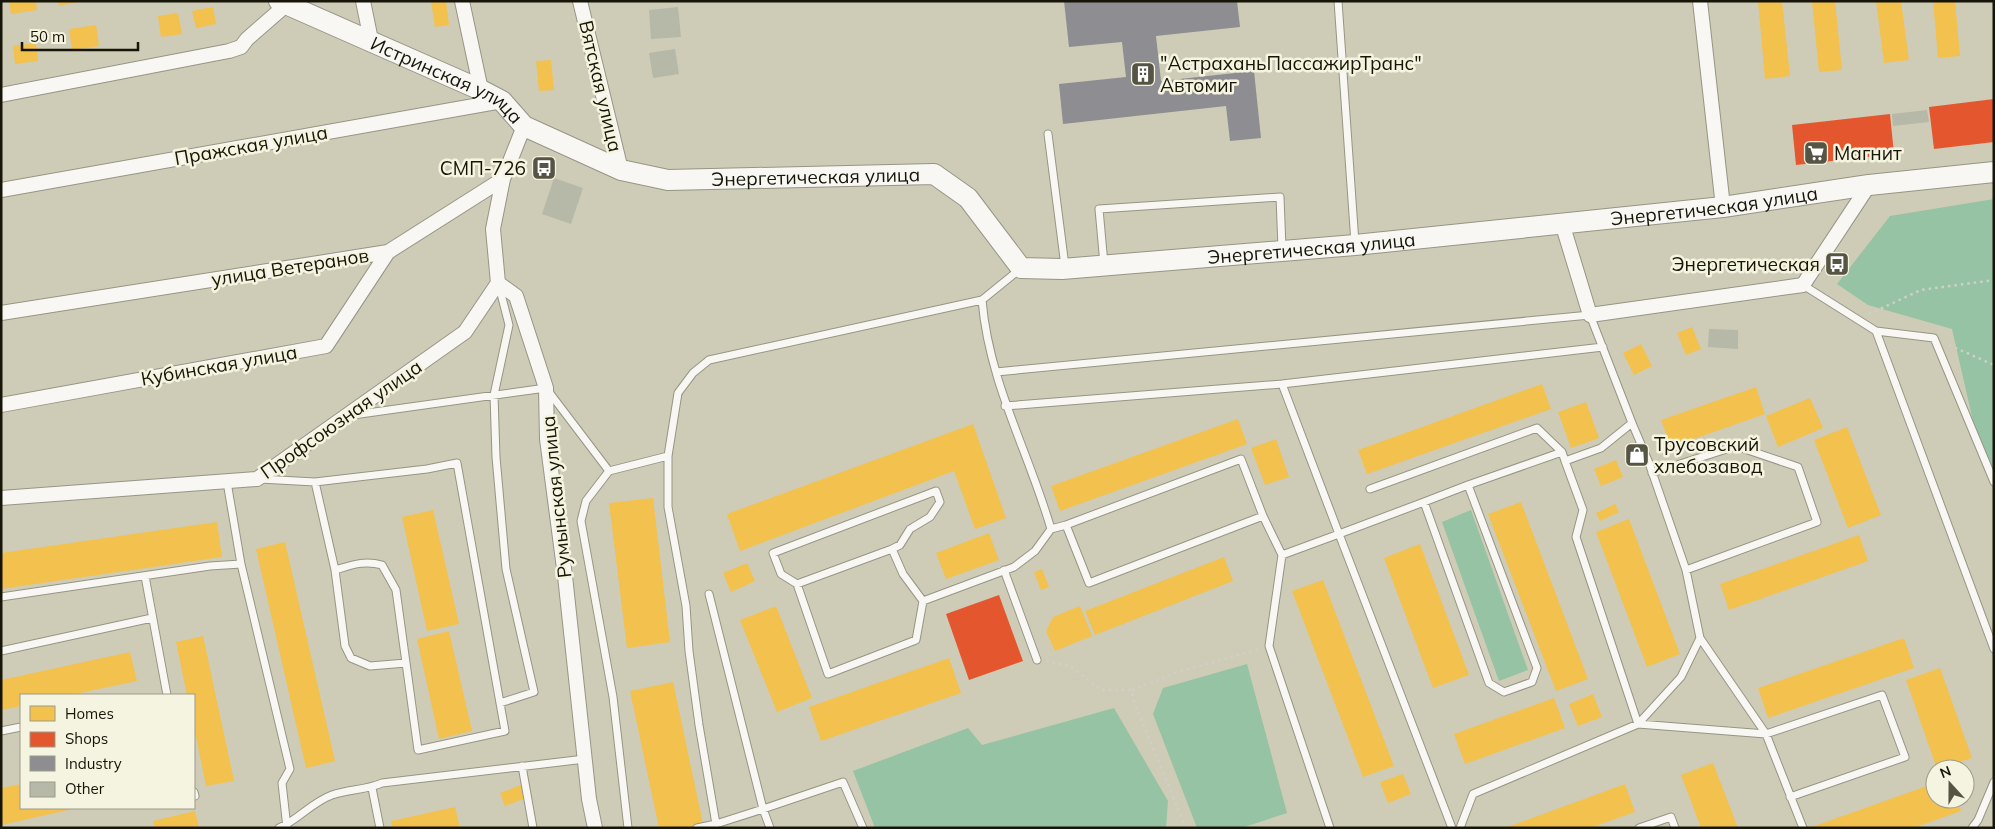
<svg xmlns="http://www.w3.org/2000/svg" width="1995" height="829" font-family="Mulish,sans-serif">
  <rect width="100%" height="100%" fill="#ceccb7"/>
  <!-- green -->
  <path fill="#95c3a4" d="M1994,199V469L1983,465L1952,329L1868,305L1837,284L1890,216Z
    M1471,510L1528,670L1499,681L1442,522Z
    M1247,664L1287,813L1241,828H1197L1153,714L1163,688Z
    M1114,708L1168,801L1166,828H875L853,771L968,728L982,745Z"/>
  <!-- homes -->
  <path fill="#f2c14e" d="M9,1H36L37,10L11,14Z
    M58,1H78V2L59,6Z
    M431,1H446L449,25L435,27Z
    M1758,1H1782L1790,76L1765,79Z
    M1812,1H1835L1842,70L1819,72Z
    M1876,1H1901L1909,60L1884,63Z
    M1933,1H1955L1960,56L1938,58Z
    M213,7L216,24L196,28L192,11Z
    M178,13L182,34L161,37L158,16Z
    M96,25L99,46L72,50L69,29Z
    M36,43L38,61L15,64L13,46Z
    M551,60L554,90L539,91L536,61Z
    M1692,327L1701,349L1686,355L1677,333Z
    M1641,344L1652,366L1634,375L1623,353Z
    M1542,384L1551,409L1367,474L1358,450Z
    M1756,387L1765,414L1671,447L1661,420Z
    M1810,398L1823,428L1778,447L1766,416Z
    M1586,402L1599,438L1571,448L1558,412Z
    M1238,419L1247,444L1060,511L1051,486Z
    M973,424L1006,518L975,529L954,471L740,551L727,514Z
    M1847,427L1881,515L1848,528L1814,440Z
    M1276,439L1289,477L1265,485L1251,448Z
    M1616,460L1623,477L1601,486L1594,469Z
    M653,498L670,642L627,648L609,503Z
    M1521,502L1588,679L1556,691L1488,514Z
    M1615,504L1619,512L1600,521L1596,513Z
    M433,510L459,624L427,631L402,517Z
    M1629,519L1680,654L1647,667L1596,532Z
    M217,522L222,557L1,589V553Z
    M989,533L999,560L946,579L936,553Z
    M1859,535L1868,561L1729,610L1720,584Z
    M285,542L335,761L306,768L256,549Z
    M1420,544L1469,675L1433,688L1384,558Z
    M1224,557L1233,581L1095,635L1085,611Z
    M747,563L755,581L731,592L723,573Z
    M1042,569L1049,587L1041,590L1034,572Z
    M1323,580L1394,766L1363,777L1292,591Z
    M776,606L812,698L777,712L740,620Z
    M1080,606L1092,636L1055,651L1046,631L1053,617Z
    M449,631L472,731L439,739L417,639Z
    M203,636L234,781L206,786L194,727V695H187L176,642Z
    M1904,638L1914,668L1768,718L1758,688Z
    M130,652L137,681L70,695H21V706L1,710V680Z
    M949,658L961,693L821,741L809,707Z
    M1940,668L1972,758L1937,769L1906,680Z
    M673,682L703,824L687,828H659L630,691Z
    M1593,694L1602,717L1578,726L1569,704Z
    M1554,698L1565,728L1465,764L1454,734Z
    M1713,763L1738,828H1701L1681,775Z
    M1403,774L1411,794L1388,803L1380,782Z
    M1935,783V799H1957L1961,811L1913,828H1809Z
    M21,784V808L73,809L1,825V788Z
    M1625,784L1635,812L1590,828H1505Z
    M521,785L526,798L505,806L500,793Z
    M455,807L460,828H392L391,821Z
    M195,811L199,828H155L153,821Z"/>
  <!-- shops -->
  <path fill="#e4572e" d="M1994,99V142L1934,149L1929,107Z
    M1890,114L1894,154L1796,165L1792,125Z
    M999,595L1023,661L969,680L946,614Z"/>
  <!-- industry -->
  <path fill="#8d8d92" d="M1064,1H1237L1240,27L1156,36L1161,81L1254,71L1261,138L1230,141L1226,106L1063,124L1059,84L1126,77L1122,42L1069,47Z"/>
  <!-- building -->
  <path fill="#b6b8a8" d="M678,7L681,37L651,39L649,10Z
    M675,49L679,74L653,78L649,53Z
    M1927,110L1929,122L1893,126L1892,114Z
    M554,178L583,188L571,224L542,214Z
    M1709,329L1738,330V349L1708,347Z"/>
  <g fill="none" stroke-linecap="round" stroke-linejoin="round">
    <defs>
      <path id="lane" d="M1338,1L1355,243
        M1048,134L1065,266
        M1104,264L1099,209L1280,197L1282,248
        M1803,285L1876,331L1994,649
        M499,286L509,325L494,395L496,457L506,569L534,692L500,703
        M1876,331L1934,338L1994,482
        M996,372L1590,315L1632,423L1601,448L1565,461L1562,452L1537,428L1370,489
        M1005,406L1282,384L1603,347
        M353,415L546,388L609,471
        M1565,461L1583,510L1576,537L1638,724L1766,734L1882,695L1905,757L1790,797
        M1652,473L1736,446L1798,467L1817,522L1686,570
        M260,479L315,482L335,570
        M227,482L241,564
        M315,482L427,469L457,463L505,731L418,750L396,590L382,565C364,560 352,565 335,570L345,646L351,658L370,666L406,663
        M1424,502L1468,485
        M1066,525L1089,583L1263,516
        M1051,529L1066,525L1241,459L1263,516L1282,555L1339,534L1282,384
        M892,549L797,584L781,574L773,553L936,491L940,502L930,517L910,529L900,545L892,549L903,574L923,601L1014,567L1035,551L1051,529C1028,450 989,383 982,300L1019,270
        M1282,555L1269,646L1330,828
        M1004,570L1037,660
        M145,576L167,695
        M797,584L828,674L916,640L923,601
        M709,594L763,809L716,824L714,827
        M1,597L210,566L241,564L290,769L282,783L287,828
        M1700,638L1766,734L1803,828
        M1,651L152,618
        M1,731L21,727
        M522,766L533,828
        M372,788L380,828
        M194,792L195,796
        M279,828C298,820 312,802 332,795C349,789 366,790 382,783L585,759
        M628,828L613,697L581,521L586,501L609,471L668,456
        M697,828L716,824L699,725L689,651L686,606L668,507V456L678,393L693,373L709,360L982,300
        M770,828L763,809L843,782L863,828
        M1452,828L1339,534L1424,502L1489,683L1504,692L1532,682L1537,668L1468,485L1562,452
        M1460,828L1473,794L1638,724L1681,677L1700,638L1686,570L1649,463L1632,423
        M1639,828L1671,817L1675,828
        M1972,828L1978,820L1994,782"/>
      <path id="street" d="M363,1L371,40
        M462,1L481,90
        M580,1L621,170
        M1700,1L1723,207
        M1,95L229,51L241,47L247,39L286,5
        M503,179L493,229L498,283L516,296L546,388L547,439L565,576L589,799L595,828
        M1,190L502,101
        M1562,223L1590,315L1803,285L1869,185
        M1,313L388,252L503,179L524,126
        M1,405L326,346L388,252
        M1,498L257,479L465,332L498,283"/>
      <g id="secondary">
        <path id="s1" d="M279,1L481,90L502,101L524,126L621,170L668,180L934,174L968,198L1021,268L1062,269L1355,245L1723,207L1869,185L1994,172"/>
      </g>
    </defs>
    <!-- lane casing -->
    <use href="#lane" stroke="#969585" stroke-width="9"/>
    <!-- street casing -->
    <use href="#street" stroke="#969585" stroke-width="16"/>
    <!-- secondary casing -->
    <use href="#secondary" stroke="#969585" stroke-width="22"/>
    <!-- path -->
    <path stroke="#d0cfc8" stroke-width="2.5" stroke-dasharray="2.5 4" stroke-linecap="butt" d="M1869,314L1921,290L1994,280
      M1949,345L1994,365
      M1046,661L1070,666L1101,690H1131L1135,704L1186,828
      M1132,690L1178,672L1260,649"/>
    <!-- lane -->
    <use href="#lane" stroke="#f8f7f4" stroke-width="7"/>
    <!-- street -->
    <use href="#street" stroke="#f8f7f4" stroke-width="14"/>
    <!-- secondary -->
    <use href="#secondary" stroke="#f8f7f4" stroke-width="20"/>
  </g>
  <!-- icons -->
  <defs>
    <symbol id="building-square" viewBox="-11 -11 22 22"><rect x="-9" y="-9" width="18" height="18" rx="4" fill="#565545" stroke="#f5f4e0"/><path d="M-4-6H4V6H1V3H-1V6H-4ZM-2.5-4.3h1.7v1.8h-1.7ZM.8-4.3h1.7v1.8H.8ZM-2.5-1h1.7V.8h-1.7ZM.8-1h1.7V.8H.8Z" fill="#fff"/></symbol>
    <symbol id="supermarket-square" viewBox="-11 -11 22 22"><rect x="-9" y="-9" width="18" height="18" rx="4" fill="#565545" stroke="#f5f4e0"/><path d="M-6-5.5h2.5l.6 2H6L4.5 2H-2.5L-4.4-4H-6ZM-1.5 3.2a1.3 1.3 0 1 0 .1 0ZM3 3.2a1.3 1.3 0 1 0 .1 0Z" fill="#fff"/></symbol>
    <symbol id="bus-square" viewBox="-11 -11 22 22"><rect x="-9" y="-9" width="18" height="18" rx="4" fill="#565545" stroke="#f5f4e0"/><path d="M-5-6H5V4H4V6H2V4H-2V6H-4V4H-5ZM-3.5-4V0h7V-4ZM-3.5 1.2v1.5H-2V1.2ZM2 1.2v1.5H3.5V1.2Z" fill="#fff"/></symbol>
    <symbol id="shop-square" viewBox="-11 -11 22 22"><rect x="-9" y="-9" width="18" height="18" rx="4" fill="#565545" stroke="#f5f4e0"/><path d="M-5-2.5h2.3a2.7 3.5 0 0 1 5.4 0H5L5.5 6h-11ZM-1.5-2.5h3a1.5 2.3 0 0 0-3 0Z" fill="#fff"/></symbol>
  </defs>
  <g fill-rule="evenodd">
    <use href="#building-square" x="1129" y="60" width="28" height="28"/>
    <use href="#supermarket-square" x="1802" y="139" width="28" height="28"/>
    <use href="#bus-square" x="530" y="154" width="28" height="28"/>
    <use href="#bus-square" x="1823" y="250" width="28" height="28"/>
    <use href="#shop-square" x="1623" y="441" width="28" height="28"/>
  </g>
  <g text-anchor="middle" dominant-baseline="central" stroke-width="5" stroke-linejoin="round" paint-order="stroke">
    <!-- poi labels -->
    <g font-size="19" fill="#161507" stroke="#f5f4e0" text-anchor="start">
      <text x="1160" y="63">"АстраханьПассажирТранс"<tspan x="1160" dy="22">Автомиг</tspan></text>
      <text x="1834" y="153">Магнит</text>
      <text x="526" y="168" text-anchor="end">СМП-726</text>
      <text x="1820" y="264" text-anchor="end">Энергетическая</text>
      <text x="1654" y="444">Трусовский<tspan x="1654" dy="22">хлебозавод</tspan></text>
    </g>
    <!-- street labels -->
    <g font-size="19" fill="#161507" stroke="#f5f4e0">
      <text stroke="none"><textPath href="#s1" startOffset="186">Истринская улица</textPath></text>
      <text transform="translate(601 86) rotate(77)">Вятская улица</text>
      <text transform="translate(251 145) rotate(-10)">Пражская улица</text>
      <text stroke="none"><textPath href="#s1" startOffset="580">Энергетическая улица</textPath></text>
      <text stroke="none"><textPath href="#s1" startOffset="1524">Энергетическая улица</textPath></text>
      <text stroke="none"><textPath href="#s1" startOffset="1119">Энергетическая улица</textPath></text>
      <text transform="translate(290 267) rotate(-9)">улица Ветеранов</text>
      <text transform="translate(219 365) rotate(-10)">Кубинская улица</text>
      <text transform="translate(341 419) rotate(-35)">Профсоюзная улица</text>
      <text transform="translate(556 497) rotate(-96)">Румынская улица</text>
    </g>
  </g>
  <!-- border -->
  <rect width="1995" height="829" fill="none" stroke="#161507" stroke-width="5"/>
  <!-- legend -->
  <rect x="20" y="694" width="175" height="115" fill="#f5f4e0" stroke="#9c9b89"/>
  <rect x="30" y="706" width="25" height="15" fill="#f2c14e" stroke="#9c9b89"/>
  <text x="65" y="719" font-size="15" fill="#161507">Homes</text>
  <rect x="30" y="732" width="25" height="15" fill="#e4572e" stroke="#9c9b89"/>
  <text x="65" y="744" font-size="15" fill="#161507">Shops</text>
  <rect x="30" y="756" width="25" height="15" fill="#8d8d92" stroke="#9c9b89"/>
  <text x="65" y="769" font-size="15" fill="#161507">Industry</text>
  <rect x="30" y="782" width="25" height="15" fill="#b6b8a8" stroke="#9c9b89"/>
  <text x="65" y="794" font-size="15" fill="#161507">Other</text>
  <!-- north arrow -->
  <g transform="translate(1950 784) rotate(339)"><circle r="24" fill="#f5f4e0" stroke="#9c9b89"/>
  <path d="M0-4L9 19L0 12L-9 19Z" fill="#565545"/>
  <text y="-8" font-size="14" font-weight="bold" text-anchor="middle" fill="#161507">N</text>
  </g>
  <!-- scale -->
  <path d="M22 42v8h116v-8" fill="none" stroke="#161507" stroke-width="2.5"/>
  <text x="30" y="42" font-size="15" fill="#161507" stroke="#f5f4e0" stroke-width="4" paint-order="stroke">50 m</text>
</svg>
